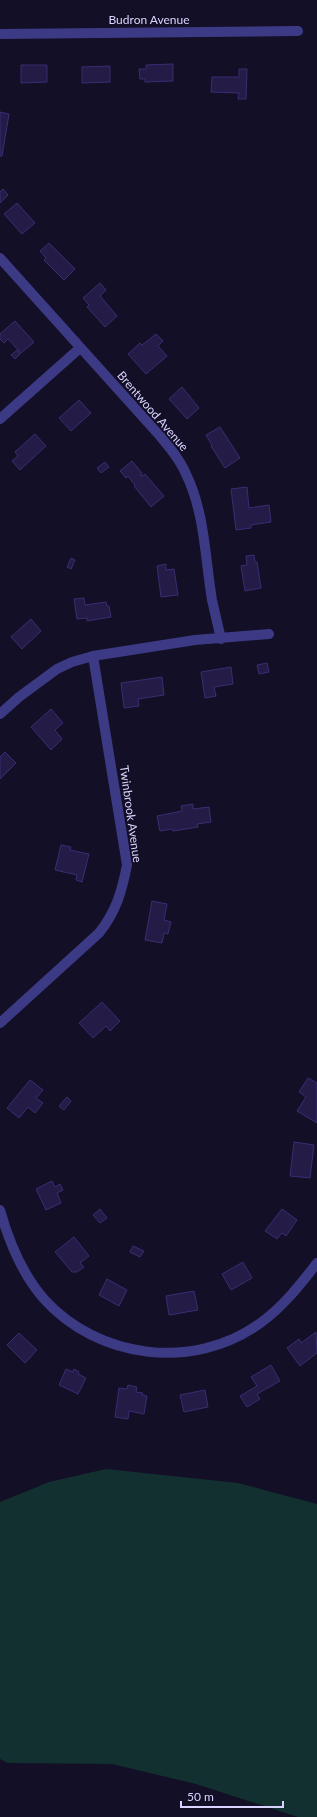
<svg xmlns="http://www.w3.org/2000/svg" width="317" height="1817" font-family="Lato,sans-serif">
  <rect width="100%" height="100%" fill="#130f26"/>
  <!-- green -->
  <path fill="#12302f" d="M106,1469L238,1483L317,1504V1817H298L196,1784L112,1764L8,1763L0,1759V1502L49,1482Z"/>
  <!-- building -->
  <path fill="#241b47" stroke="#3b2d73" d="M173,64V81L145,82V79H140L139,69H146V65Z
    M21,65H47V82L21,83Z
    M110,66V82L82,83V67Z
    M239,69H247L246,99H238L239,93L211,92L212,77H239Z
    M0,112L9,114L2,156H0Z
    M3,189L8,195L0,203V192Z
    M17,203L35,223L22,234L4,214Z
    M49,243L75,269L64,280L44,260L46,258L40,251Z
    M100,283L106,290L100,296L117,316L105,327L87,307L89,305L83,298Z
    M15,321L34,342L21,353L8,339L4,343L0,339V334Z
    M156,334L163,341L158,346L167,356L146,374L128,354L140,343L142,345Z
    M17,350L20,354L15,359L11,355Z
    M182,387L199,408L187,419L169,399Z
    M79,400L91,413L71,431L59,418Z
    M220,427L240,458L225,468L211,446L212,445L206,435Z
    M35,434L46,446L20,470L12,461L18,456L15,452Z
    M132,461L142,473L140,475L142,476L145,474L164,496L151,507L134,486L135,485L128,476L126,478L120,471Z
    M105,462L109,467L101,473L97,468Z
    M247,487L249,508L269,505L271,522L251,525V528L236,530L231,489Z
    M254,555L255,562H257L261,588L245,591L241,566L247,565L246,556Z
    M71,558L75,560L71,569L67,567Z
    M166,564V570L174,569L178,595L161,597L157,566Z
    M84,598L85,605L106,602L107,606H109L111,617L87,621V618L77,619L74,599Z
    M31,619L41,631L22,649L11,637Z
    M267,663L269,672L259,674L257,665Z
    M231,667L233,684L214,687L216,696L205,698L201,672Z
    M162,677L164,695L138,699L139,706L124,708L121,683Z
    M51,709L63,723L55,730L62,739L51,750L31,727Z
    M5,752L16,763L0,779V757Z
    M193,804V809L209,807L211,822L197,824L198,827L173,831L172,829L160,831L157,816L182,811L181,806Z
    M61,845L71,847L70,850L89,854L82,882L76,880L77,875L55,870Z
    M152,901L167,904L164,920L171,922L168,934L164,933L162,943L145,940Z
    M102,1002L120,1021L110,1031L106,1026L93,1038L79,1023Z
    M308,1078L317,1083V1123L297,1111L306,1097L299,1092Z
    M30,1080L43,1090L36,1098L43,1103L35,1113L28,1107L19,1118L7,1108Z
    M67,1097L71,1101L64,1110L59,1106Z
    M294,1142L314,1145L310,1178L290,1176Z
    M52,1181L55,1187L60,1184L63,1190L57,1193L61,1203L46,1210L36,1189Z
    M100,1209L107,1218L100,1223L93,1215Z
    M282,1209L297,1220L286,1236L282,1233L277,1239L265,1231Z
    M74,1237L89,1256L80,1263L84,1267L77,1272H72L55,1252Z
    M133,1246L144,1251L140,1257L130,1252Z
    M243,1262L252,1278L231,1290L222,1274Z
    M107,1279L127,1290L119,1306L99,1295Z
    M194,1291L198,1310L169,1315L166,1296Z
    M316,1332L317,1353L300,1366L287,1348L299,1339L301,1343Z
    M19,1333L37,1350L25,1363L7,1345Z
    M271,1365L280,1381L257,1394L260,1399L247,1407L240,1396L257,1386L251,1377Z
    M66,1369L73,1372L74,1369L79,1372L78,1374L86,1378L78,1394L59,1385Z
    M128,1385L137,1387L136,1392L143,1393L142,1395L147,1396L144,1414L129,1411L128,1419L115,1417L119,1388L127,1389Z
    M205,1390L208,1407L184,1412L180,1395Z"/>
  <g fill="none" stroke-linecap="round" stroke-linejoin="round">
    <!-- minor -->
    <path stroke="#3d3a85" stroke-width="10" d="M0,34L298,31
      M0,258L160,436C170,448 180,460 186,474C205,513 205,558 212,600C215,613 218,626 221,639
      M0,419L80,348
      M0,714L19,697L57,669L72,662L93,656L195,640L269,634
      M0,1023L99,933C116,912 122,891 127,865L93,656
      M0,1210C9,1242 22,1274 44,1299C98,1359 193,1371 259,1324C282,1308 300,1285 317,1263"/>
  </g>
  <g text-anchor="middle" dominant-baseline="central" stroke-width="3.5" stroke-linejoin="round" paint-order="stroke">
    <!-- street labels -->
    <g font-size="12" fill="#d9d4ff" stroke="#130f26">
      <text x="149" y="19">Budron Avenue</text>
      <text transform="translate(153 411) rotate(49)">Brentwood Avenue</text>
      <text transform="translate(131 814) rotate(82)">Twinbrook Avenue</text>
    </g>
  </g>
  <!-- scale -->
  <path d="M181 1801v6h102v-6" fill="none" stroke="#d9d4ff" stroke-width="2"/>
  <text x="187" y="1801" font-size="12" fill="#d9d4ff" stroke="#130f26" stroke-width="3" paint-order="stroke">50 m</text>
</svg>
